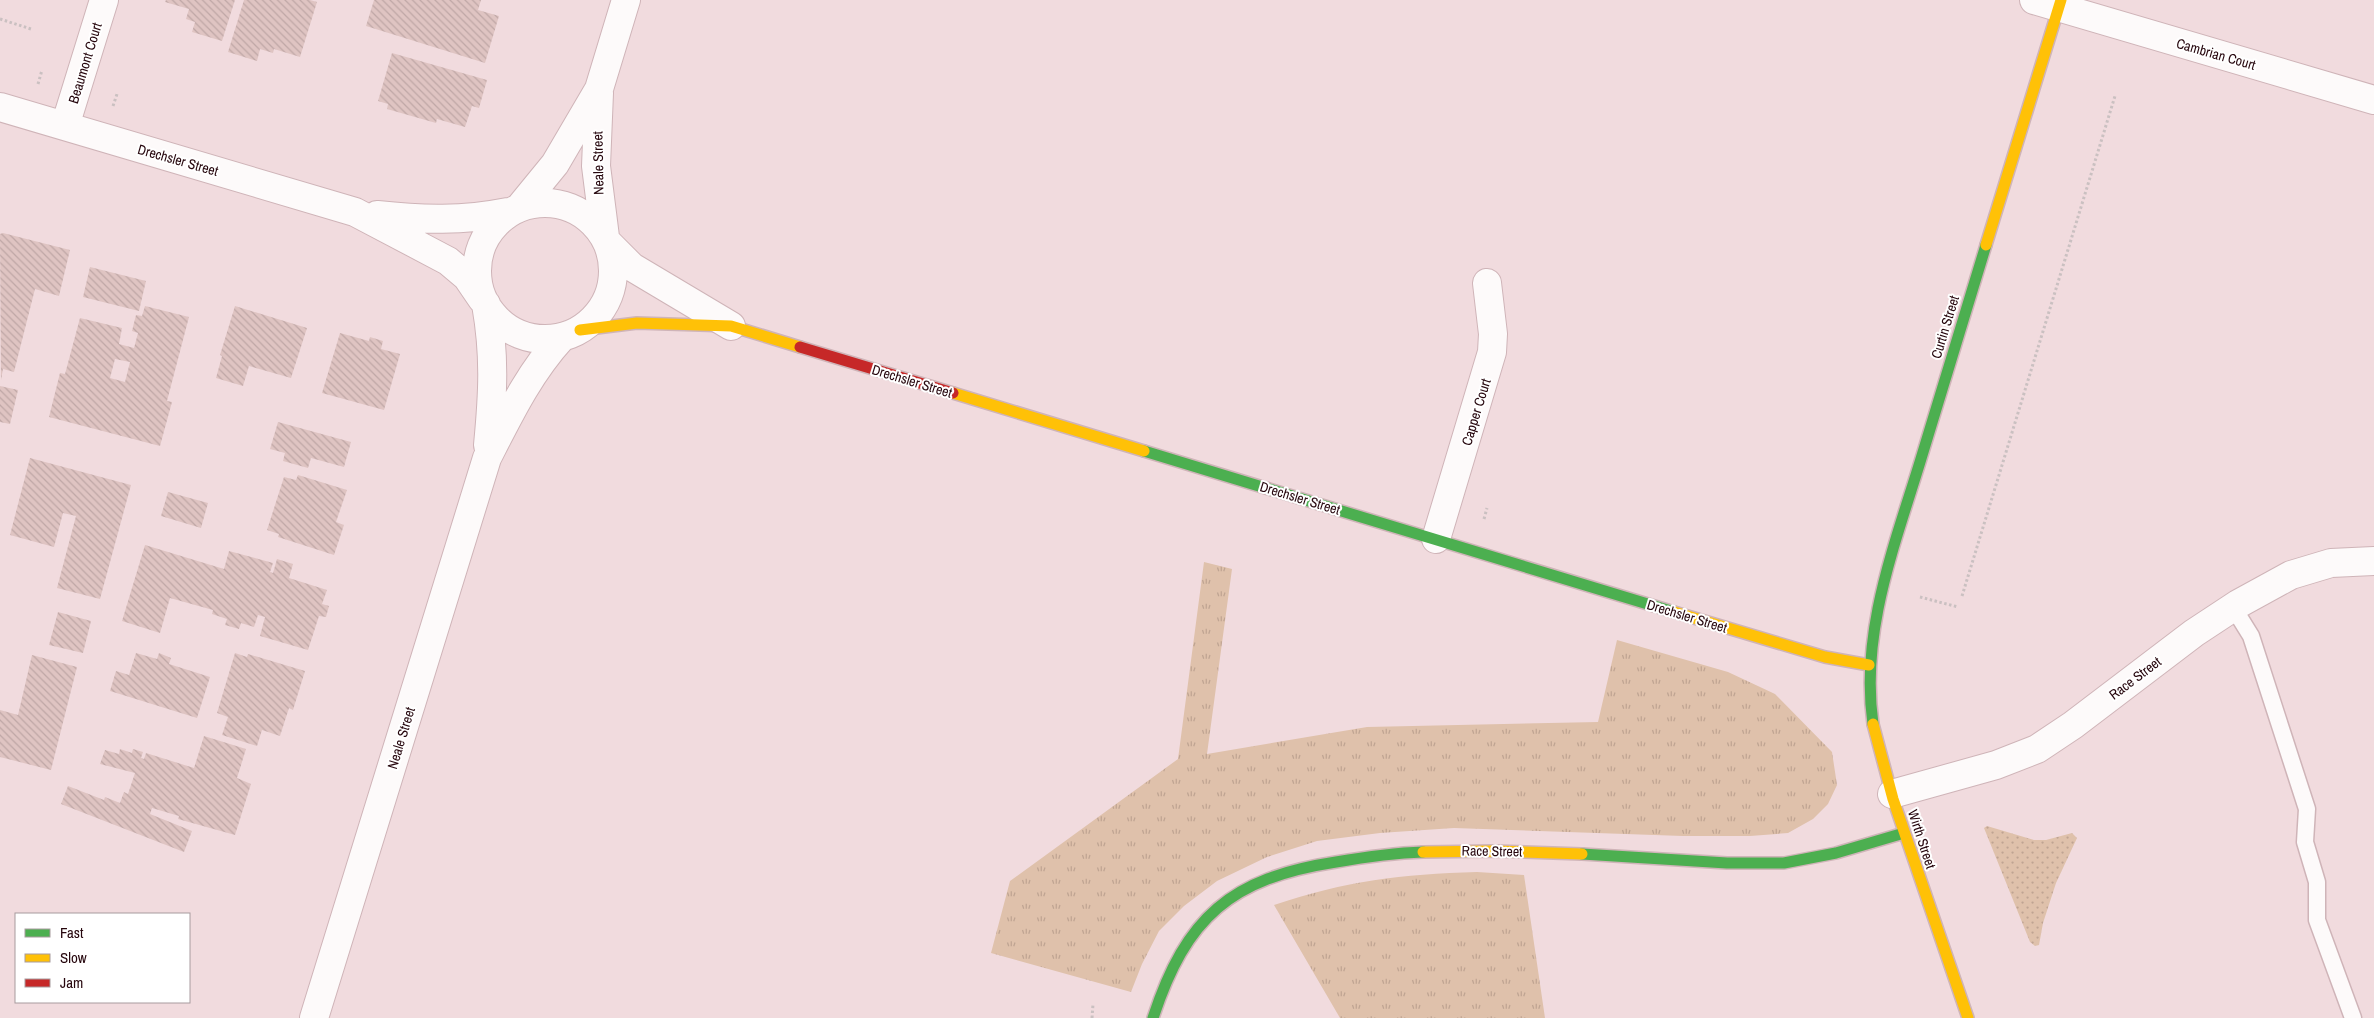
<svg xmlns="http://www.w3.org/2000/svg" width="2374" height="1018" font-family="'Archivo Narrow',sans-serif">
  <defs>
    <pattern id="grass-tufts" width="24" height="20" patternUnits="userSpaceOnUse" patternTransform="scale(1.25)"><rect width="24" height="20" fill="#dfc1ab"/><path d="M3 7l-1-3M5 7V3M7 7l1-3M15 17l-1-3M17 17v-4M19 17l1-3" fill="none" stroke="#bfa492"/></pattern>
    <pattern id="garden-dots" width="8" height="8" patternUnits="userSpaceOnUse" patternTransform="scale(1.25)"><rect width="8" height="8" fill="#dfc1ab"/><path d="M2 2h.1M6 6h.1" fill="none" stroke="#bfa492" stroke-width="1.8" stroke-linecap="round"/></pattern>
    <pattern id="building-back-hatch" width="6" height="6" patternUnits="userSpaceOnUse" patternTransform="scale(1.25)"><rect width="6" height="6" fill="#dfc4c2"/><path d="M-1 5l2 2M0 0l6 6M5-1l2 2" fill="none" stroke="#bfa7a6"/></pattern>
  </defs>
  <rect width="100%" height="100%" fill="#f1dbde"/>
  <!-- grass -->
  <path fill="url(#grass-tufts)" d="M1204,562L1232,569L1207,754L1367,727L1598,722L1617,640L1728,672L1775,694L1832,752L1837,785L1828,804L1813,819L1788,833L1750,836H1683L1454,828L1380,833L1317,841L1267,857L1217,881L1184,906L1159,931L1142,964L1131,992L991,953L1010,881L1178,759Z
    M1477,872L1524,875L1545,1018H1340L1274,905C1346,881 1401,874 1477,872Z"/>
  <!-- garden -->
  <path fill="url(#garden-dots)" d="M1987,826L2034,840H2046L2072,833L2077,838L2056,883L2043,923L2039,945L2035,946L2030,942L1984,828Z"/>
  <!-- building -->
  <path fill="url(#building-back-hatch)" fill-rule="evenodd" d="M166,0H235L222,41L192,32L195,22L186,19L189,9L165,2Z
    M244,0H310L317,2L300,57L274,49L273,53L260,49L257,61L228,52Z
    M374,0H481L478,10L499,16L485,63L366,26Z
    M392,53L487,80L479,108L472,106L465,127L437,119L436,123L387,109L388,104L378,101Z
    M3,233L70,250L59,296L35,289L14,372L3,369L1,380L0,234Z
    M90,267L146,281L139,311L83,297Z
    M145,306L189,317L167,401L172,402L160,446L49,417L60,373L65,374L80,318L122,328L119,344L134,348L138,333L132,331L136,315L142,316ZM115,359L130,362L125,382L110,378Z
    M235,306L307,328L291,378L249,366L243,386L216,378L222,356L220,355Z
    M340,333L369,341L370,337L383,341L381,349L400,354L384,410L322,393Z
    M0,386L18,390L10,424L0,422Z
    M278,422L351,442L344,467L311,458L308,468L283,461L285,453L270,449Z
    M30,458L131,485L100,599L57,588L76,516L63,513L54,547L10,535Z
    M298,475L347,490L336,522L344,525L334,555L278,537L279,534L267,530L284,477L296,480Z
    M168,492L208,503L201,528L161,516Z
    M145,545L224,569L229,551L273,563L270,572L273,573L277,559L293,564L289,578L327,590L322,604L329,606L326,617L319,616L308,650L260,636L265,617L258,615L254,627L241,623L239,629L225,625L227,619L212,614L213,610L170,598L160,633L122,621Z
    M58,612L91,621L83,653L49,645Z
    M136,653L157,659L159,653L171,658L169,664L210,677L197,718L110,691L116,671L129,675Z
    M235,653L247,657L248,654L305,671L293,710L289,708L280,736L262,730L257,746L222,735L228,717L217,713Z
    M32,655L77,667L51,770L0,757V710L18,715Z
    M204,736L246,749L237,778L251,784L235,835L178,819L179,816L152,808L150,814L192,831L184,852L61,804L68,786L104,800L105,797L120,803L124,792L128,794L135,773L100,764L105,750L119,754L120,749L132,753L133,749L143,752L141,758L144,759L146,753L194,768Z"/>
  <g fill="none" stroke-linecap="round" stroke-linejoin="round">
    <defs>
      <path id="lane" d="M2233,607L2251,636L2307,809L2305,842L2317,882V920L2353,1018"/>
      <path id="street" d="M2034,0L2374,100
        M599,93L596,166L605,237
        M0,107L355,212L448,261L467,277L482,299
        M65,126L104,0
        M477 271a68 68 0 1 1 136 0a68 68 0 1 1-136 0Z
        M519,208L555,164L599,89L626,0
        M377,215C422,220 463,221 508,212
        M609,244L632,267L731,326
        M486,304C495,355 493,393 488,445
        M1436,539L1492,352L1493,334L1487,283
        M1892,794L1996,765L2037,749L2073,725L2194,633L2238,604L2291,575L2331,563L2374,561
        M314,1018L487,458C509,415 529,373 562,337"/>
      <path id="fast" d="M1144,451L1674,612
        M1873,724C1860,633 1894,547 1920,462C1942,390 1964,317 1986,245
        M1582,854L1727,863H1784L1836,853L1904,833
        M1153,1018C1186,917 1231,878 1336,862C1365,857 1394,853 1423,852"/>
      <path id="slow" d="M1986,245L2061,0
        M580,330L637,323L731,326L800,347
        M953,393L1144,451
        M1674,612L1825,657L1869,665
        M1873,724L1893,799L1968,1018
        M1423,852L1494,851L1582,854"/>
      <path id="jam" d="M800,347L953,393"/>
    </defs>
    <!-- lane casing -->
    <use href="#lane" stroke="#cfb4b8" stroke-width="19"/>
    <!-- street casing -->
    <use href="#street" stroke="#cfb4b8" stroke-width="30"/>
    <!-- fast casing -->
    <use href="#fast" stroke="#cfb4b8" stroke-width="14"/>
    <!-- slow casing -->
    <use href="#slow" stroke="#cfb4b8" stroke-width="14"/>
    <!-- jam casing -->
    <use href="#jam" stroke="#cfb4b8" stroke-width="14"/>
    <!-- path -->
    <path stroke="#cac0c1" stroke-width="3" stroke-dasharray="2.5 2.5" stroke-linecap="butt" d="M0,19L31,29
      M38,84L42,70
      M113,106L117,94
      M1484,519L1487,508
      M1962,596L2115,96
      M1920,597L1958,607
      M1092,1018L1093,1004"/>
    <!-- lane -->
    <use href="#lane" stroke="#fdfafa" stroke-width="16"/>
    <!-- street -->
    <use href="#street" stroke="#fdfafa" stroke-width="28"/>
    <!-- fast -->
    <use href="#fast" stroke="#4caf50" stroke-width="11"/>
    <!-- slow -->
    <use href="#slow" stroke="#ffc107" stroke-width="11"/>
    <!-- jam -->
    <use href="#jam" stroke="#c62828" stroke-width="11"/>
  </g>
  <g text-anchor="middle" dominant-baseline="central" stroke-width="4" stroke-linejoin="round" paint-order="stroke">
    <!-- street labels -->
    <g font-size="14" fill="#26060d" stroke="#fff">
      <text transform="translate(2216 54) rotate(16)">Cambrian Court</text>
      <text transform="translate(85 63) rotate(-73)">Beaumont Court</text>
      <text transform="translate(178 160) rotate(16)">Drechsler Street</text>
      <text transform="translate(598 163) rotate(-91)">Neale Street</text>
      <text transform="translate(1945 327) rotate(-73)">Curtin Street</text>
      <text transform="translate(912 381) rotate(17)">Drechsler Street</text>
      <text transform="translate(1476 412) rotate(-73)">Capper Court</text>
      <text transform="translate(1300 498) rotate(17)">Drechsler Street</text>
      <text transform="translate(1687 616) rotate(17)">Drechsler Street</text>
      <text transform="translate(2135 678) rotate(-37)">Race Street</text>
      <text transform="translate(401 738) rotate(-73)">Neale Street</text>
      <text transform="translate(1922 839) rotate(72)">Wirth Street</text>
      <text transform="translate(1492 851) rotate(1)">Race Street</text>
    </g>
  </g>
  <!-- legend -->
  <rect x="15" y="913" width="175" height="90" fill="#ffffff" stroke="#a89b9e"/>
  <rect x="25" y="929" width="25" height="8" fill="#4caf50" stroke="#a89b9e"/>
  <text x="60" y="938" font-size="15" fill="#26060d">Fast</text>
  <rect x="25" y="954" width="25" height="8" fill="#ffc107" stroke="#a89b9e"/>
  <text x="60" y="963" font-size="15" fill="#26060d">Slow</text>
  <rect x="25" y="979" width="25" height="8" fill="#c62828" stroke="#a89b9e"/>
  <text x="60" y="988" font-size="15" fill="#26060d">Jam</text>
</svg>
